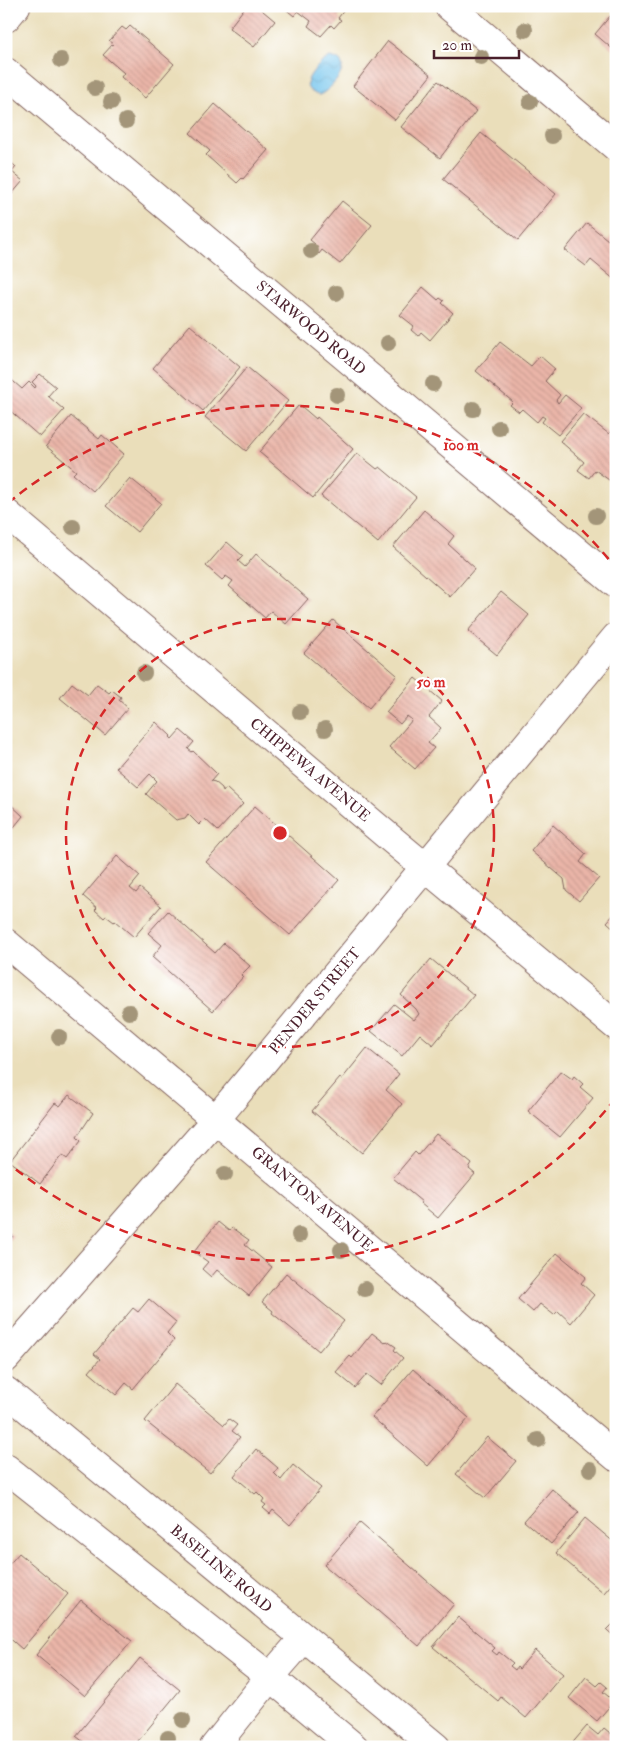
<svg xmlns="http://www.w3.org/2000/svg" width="622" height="1753" font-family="'IM FELL Double Pica',serif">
  <defs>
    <pattern id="water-waves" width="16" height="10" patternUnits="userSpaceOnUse" patternTransform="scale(1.25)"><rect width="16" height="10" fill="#70c3ec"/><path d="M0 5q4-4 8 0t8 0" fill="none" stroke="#62a7cb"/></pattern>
    <pattern id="building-back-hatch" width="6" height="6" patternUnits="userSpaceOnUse" patternTransform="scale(1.25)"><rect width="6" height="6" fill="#eab5a8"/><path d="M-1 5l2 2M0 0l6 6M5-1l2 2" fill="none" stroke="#ca9b91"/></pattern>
  </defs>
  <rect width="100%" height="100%" fill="#fff"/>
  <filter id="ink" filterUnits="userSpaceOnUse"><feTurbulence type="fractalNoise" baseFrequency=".02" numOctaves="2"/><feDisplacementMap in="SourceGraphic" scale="10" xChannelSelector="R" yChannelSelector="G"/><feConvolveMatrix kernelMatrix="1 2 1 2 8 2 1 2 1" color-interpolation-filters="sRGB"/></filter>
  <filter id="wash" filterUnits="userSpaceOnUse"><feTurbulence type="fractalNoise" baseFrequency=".0096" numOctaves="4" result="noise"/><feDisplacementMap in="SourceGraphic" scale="20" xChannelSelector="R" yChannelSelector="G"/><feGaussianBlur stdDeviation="1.12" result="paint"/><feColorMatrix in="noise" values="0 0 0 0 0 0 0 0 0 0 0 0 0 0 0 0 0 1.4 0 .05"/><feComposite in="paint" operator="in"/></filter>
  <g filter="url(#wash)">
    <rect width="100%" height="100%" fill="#eadeba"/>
    <!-- water -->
    <path fill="url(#water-waves)" stroke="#5d718c" d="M330,57C360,62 326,94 319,95C318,95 313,93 312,92C297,84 321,61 330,57Z"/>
    <g id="blocks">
      <!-- building -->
      <path fill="url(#building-back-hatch)" d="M246,6H257L275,21L254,47L229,28Z
        M282,6H341L345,9L338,18L341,20L334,28L331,25L321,36L308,26L311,21L298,11L294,16Z
        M611,15L616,19V52L595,34Z
        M130,26L174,64L145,98L121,77L124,73L103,55L113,44L109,41L122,27L126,30Z
        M388,41L431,75L395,120L353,86Z
        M438,81L476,111L440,158L401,127Z
        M215,104L268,150L243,179L242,178L237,183L206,155L210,151L190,133Z
        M481,133L556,194L518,240L443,179Z
        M6,158L16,167L12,172L23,181L6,201Z
        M342,201L372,225L340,264L322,250L319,254L312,247L315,244L310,240Z
        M587,223L608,240L616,231V281L591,260L586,266L565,250Z
        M423,287L438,300L440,298L444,301L442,303L453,313L430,340L421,332L418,336L411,330L414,326L400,315Z
        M190,325L240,367L203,411L153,368Z
        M500,342L531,366L540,356L555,369L545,381L560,395L556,400L558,403L565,395L581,408L558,435L542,422L545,418L542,416L537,422L522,409L519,412L510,405L513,402L476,371Z
        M247,367L288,401L246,451L205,417Z
        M40,374L56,387L48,396L64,410L40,437L7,408L6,409V375L22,389L29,382L35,388L36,386L32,382Z
        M298,406L301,408L302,407L316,419L317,417L353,449L313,498L259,452Z
        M583,414L609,434L613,429L616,432V485L595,470L589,478L578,470L584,462L560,441Z
        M71,416L99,439L102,435L124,454L93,491L73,474L76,471L46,446Z
        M357,453L377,469L380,467L416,497L378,543L321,496Z
        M130,478L161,503L137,532L106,506Z
        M424,510L454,536L448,544L475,568L450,597L393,547Z
        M227,542L243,556L238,561L245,567L256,554L308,599L286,624L271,611L265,618L229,586L233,581L226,576L222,580L206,566Z
        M501,592L529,615L497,655L468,631Z
        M333,620L397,675L369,708L304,653Z
        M415,678L442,701L429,717L441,728L428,743L434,748L415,769L389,747L412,720L407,716L400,724L386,712Z
        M72,683L88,695L97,684L109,693L112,690L121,697L119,700L128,708L105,735L60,698Z
        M156,722L171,736L170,737L172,739L180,730L194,742L188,749L192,752L193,751L217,774L211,781L215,782L222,788L223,792L226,788L243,804L218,831L205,819L199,825L188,814L185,818L176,820L146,794L157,781L150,774L138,787L116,768Z
        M6,798L11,802L9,803L23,816L6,837Z
        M255,806L339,880L290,935L206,862Z
        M553,825L586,854L580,862L599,878L579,901L566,890L564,879L531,851Z
        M117,856L140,876L130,888L136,893L140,888L161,906L134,937L115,921L114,922L106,916L104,918L95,910L97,908L83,896Z
        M168,911L215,953L224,943L250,966L241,975L243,977L213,1011L152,957L162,945L148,933Z
        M616,912V930L607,922Z
        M431,959L474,995L433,1045L420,1034L402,1056L371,1031L394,1004L414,1020L419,1014L416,1009L401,995Z
        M367,1048L399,1074L386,1090L402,1104L362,1153L312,1111L340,1078L342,1079Z
        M561,1071L572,1079L574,1076L583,1084L580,1087L593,1098L560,1137L528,1111Z
        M69,1095L93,1113L77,1137L81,1141L67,1159L62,1155L40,1184L10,1161L55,1103L60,1106Z
        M436,1134L452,1146L451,1147L472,1164L469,1169L475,1174L438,1218L420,1203L422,1202L393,1178L415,1152L418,1155Z
        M218,1222L229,1231L232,1228L249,1240L245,1245L272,1267L249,1296L217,1270L211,1277L202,1269L208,1262L194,1252Z
        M6,1230L13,1236L6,1245Z
        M557,1253L586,1277L581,1283L594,1295L571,1323L558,1311L554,1315L540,1304L533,1312L518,1299Z
        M286,1273L344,1321L319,1351L272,1313L273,1311L262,1302Z
        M149,1299L176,1322L167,1333L174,1340L133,1389L126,1383L116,1395L89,1372L100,1359L94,1354L133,1308L138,1312Z
        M372,1333L385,1343L387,1341L396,1347L394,1350L403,1358L381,1385L367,1374L355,1388L336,1372L350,1356L352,1358Z
        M413,1369L469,1418L428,1466L372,1417Z
        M175,1384L224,1425L229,1419L237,1425L232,1431L240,1437L210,1473L145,1421Z
        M487,1437L516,1461L485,1498L456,1474Z
        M256,1449L278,1468L274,1473L281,1480L293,1465L321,1488L290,1525L273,1510L270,1514L263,1508L266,1505L262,1502L264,1499L257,1492L255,1494L234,1476Z
        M552,1489L579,1512L551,1544L524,1521Z
        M585,1518L616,1544V1579L604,1593L556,1553Z
        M360,1523L454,1604L419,1646L324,1565Z
        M19,1553L68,1594L22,1649L6,1635V1568Z
        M81,1600L132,1641L85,1696L36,1655Z
        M458,1617L495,1648L492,1651L497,1655L499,1652L513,1663L510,1666L515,1670L517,1667L519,1669L535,1650L563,1674L526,1718L501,1697L498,1701L433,1647Z
        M616,1621V1638L607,1630Z
        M140,1658L180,1690L133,1747H90L76,1736Z
        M586,1677L597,1686L601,1682L607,1687L603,1692L614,1701L597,1721L569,1698Z
        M587,1726L598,1735L604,1728L616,1738V1747H569Z"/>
    </g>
  </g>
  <g filter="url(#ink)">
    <use href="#blocks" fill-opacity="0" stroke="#82625d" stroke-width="1"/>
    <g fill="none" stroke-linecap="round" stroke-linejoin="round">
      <defs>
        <path id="minor" d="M449,6L616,147
          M6,18L16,6
          M6,72L616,584
          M6,513L390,838L616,1026
          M6,943L616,1457
          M6,1358L216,1119L616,637
          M214,1747L270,1677L304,1638"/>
        <path id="major" d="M6,1391L436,1747
          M6,1468L270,1677L354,1747"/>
      </defs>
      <!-- minor casing -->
      <use href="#minor" stroke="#82625d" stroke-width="30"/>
      <!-- major casing -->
      <use href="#major" stroke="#82625d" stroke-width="30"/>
      <!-- minor -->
      <use href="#minor" stroke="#fff" stroke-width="28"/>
      <!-- major -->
      <use href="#major" stroke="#fff" stroke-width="28"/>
    </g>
    <!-- trees -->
    <g fill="#a39579">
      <circle cx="525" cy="30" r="8"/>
      <circle cx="481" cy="57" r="8"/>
      <circle cx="61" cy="60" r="8"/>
      <circle cx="95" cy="88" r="8"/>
      <circle cx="111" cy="102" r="8"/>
      <circle cx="530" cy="102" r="8"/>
      <circle cx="126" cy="121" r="8"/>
      <circle cx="552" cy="136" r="8"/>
      <circle cx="311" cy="251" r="8"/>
      <circle cx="336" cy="293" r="8"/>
      <circle cx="388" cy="343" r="8"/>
      <circle cx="433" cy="384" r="8"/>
      <circle cx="337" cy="395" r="8"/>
      <circle cx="473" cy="409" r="8"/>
      <circle cx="499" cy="428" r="8"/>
      <circle cx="596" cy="516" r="8"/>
      <circle cx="73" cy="527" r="8"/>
      <circle cx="144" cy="673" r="8"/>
      <circle cx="300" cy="712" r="8"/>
      <circle cx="325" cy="729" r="8"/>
      <circle cx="129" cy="1012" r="8"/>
      <circle cx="59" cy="1037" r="8"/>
      <circle cx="225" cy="1174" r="8"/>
      <circle cx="299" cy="1235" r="8"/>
      <circle cx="341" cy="1250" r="8"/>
      <circle cx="365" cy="1289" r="8"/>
      <circle cx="538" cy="1440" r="8"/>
      <circle cx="590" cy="1469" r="8"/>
      <circle cx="183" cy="1720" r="8"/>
      <circle cx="168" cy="1738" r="8"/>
    </g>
  </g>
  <!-- distance rings -->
  <g fill="none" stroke="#d62828" stroke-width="2.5" stroke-dasharray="9 6">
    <circle cx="280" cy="833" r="214"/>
    <path d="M615 1099A428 428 0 0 1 8 1163M8 503A428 428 0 0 1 615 567"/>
  </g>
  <g text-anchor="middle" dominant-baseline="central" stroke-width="4.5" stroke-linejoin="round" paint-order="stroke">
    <!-- street labels -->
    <g font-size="15" fill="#4a1f2b" stroke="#fff">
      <text transform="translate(311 328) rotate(40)">STARWOOD ROAD</text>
      <text transform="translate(310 770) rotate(40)">CHIPPEWA AVENUE</text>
      <text transform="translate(315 1001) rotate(-50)">PENDER STREET</text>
      <text transform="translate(312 1199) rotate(40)">GRANTON AVENUE</text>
      <text transform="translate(221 1569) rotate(40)">BASELINE ROAD</text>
    </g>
  </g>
  <circle cx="280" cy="833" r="8" fill="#d62828" stroke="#fff" stroke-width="2.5"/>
  <g font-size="15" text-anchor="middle" font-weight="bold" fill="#d62828" stroke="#fff" stroke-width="4.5" stroke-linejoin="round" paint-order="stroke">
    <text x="461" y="450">100 m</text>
    <text x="431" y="687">50 m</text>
  </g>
  <!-- margin -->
  <rect width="622" height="1753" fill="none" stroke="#fff" stroke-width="25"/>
  <!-- scale -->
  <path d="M434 50v8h85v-8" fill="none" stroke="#4a1f2b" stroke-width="2.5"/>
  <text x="442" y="50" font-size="15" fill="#4a1f2b" stroke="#ffffff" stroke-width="4" paint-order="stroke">20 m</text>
</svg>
